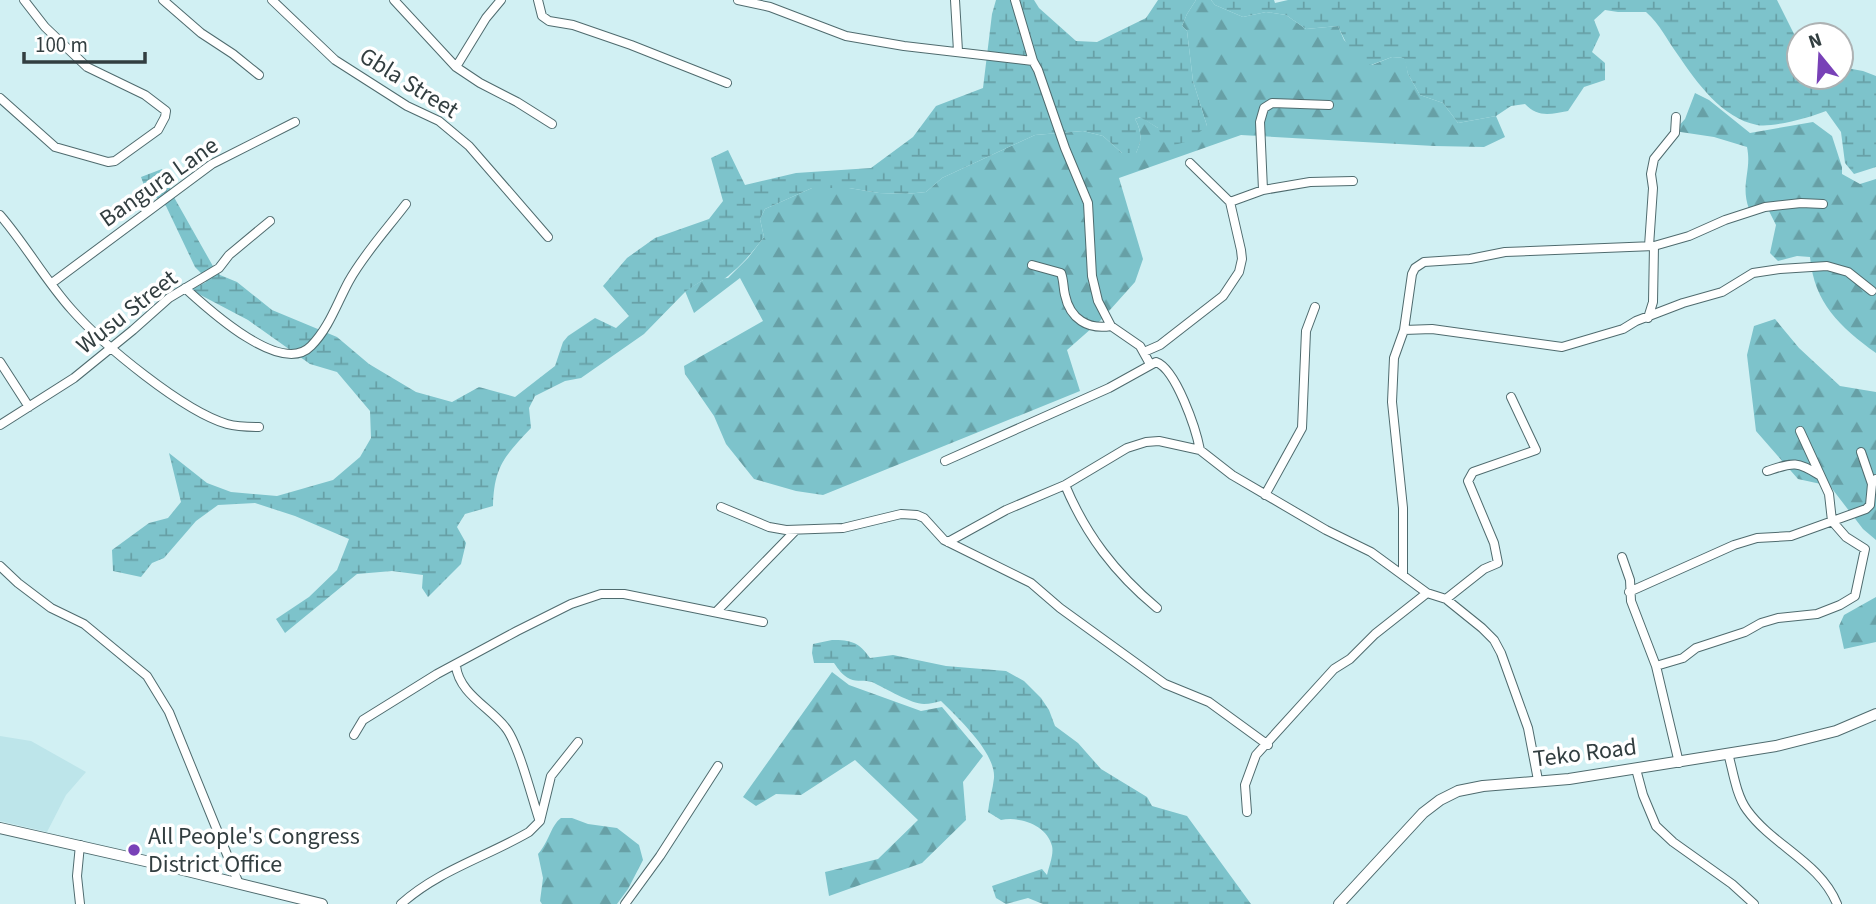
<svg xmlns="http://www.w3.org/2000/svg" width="1876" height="904" font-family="'Source Sans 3',sans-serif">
  <defs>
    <pattern id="forest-firs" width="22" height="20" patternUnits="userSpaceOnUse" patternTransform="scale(1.75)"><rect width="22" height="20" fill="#7dc3cb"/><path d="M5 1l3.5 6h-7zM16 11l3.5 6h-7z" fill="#67a0a6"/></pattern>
    <pattern id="wetland-marsh" width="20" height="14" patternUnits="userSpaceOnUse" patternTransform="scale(1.75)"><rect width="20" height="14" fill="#7dc3cb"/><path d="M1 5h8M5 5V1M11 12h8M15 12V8" fill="none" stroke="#67a0a6"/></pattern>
  </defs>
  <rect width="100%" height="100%" fill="#d1f0f3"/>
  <!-- built -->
  <path fill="#bde5ea" d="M0,736L31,741L86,772L66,795L47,832L0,821Z"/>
  <!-- forest -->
  <path fill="url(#forest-firs)" d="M1196,0H1211L1215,5L1243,17L1266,12L1286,15L1306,29L1338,26L1344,40L1372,65L1392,57L1405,58L1408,74L1420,95L1443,103L1458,123L1496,116L1505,137L1484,147L1434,146L1241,135L1119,178L1143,259L1135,282L1101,320L1067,350L1080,391L823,495L796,491L754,479L726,444L714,416L685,374L684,366L763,321L740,278L694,313L685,291L703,280L728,278L748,258L764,237L760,219L765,209L812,188H849L879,193L906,194L926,192L942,178L1035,135L1083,131L1103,136L1122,153H1136C1142,141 1142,131 1135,119L1141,117L1158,128L1207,126L1193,81L1187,31L1182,26L1187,14Z
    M1695,93L1709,100L1750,133L1813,122L1832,136L1842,167V174L1860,184L1876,179V353C1840,327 1814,303 1810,257L1797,256L1778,261L1770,253L1776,225L1769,211L1749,209C1740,184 1752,171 1747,147L1714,137L1674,131L1685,119Z
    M1775,319L1799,348L1840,386L1876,392V540L1863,529L1830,486L1798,479L1756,431L1747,355L1754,326Z
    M1876,597V642L1844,649L1839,626L1844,615Z
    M832,672L849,685L921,711L942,707L983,756L963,782L966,820L922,863L829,896L825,872L878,859L918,820L855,760L801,795L776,794L756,806L743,797Z
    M561,818H572L588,824L617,828L639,845L643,860L628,889L617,904H542L540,901L543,878L538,854C549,842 551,825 561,818Z"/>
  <!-- wetland -->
  <path fill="url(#wetland-marsh)" d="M996,0H1034L1039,8L1076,41L1097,42L1146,18L1158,0H1196L1187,14L1182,26L1187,31L1193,81L1207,126L1189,141L1167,147L1158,128L1140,117L1135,119C1142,131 1142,142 1136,153H1122L1103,136L1083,131L1035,135L942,178L926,192L906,194L879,193L849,188H812L765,209L760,219L764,237C749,257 734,274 712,287L703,280L686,291L644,334L581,378L565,381L535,396L529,408L531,428C505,456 494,466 493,506L465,514L457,527L466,543L461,564L428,597L422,588L423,575L392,571L357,574L285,633L276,619L309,597L337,570L349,539L295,516L255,503L218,505L196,521L164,558L152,563L141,577L113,571L112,550L149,523L168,518L181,502L169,453L207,483L231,492L277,496L333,480L360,457L371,438L370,411L337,372L310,364L248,320L191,290L206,282L204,276L195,267L166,206L145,188L141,177L162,169L175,199L214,268L220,275L237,282L272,310L337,337L369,364L416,392L452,402L479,387L515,397L555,366L563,342L568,336L595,318L616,328L629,316L603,286L627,258L655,238L709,219L723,201L711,158L728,150L745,185L796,173L871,168L913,137L936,106L983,88L992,14Z
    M1211,0H1274L1275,3L1288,0H1777L1799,44V77H1841V67L1863,71L1876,76V167L1854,174L1845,163L1841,132L1826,111C1812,117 1772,128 1757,125C1722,118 1697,83 1678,55C1667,40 1660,24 1646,12H1618L1605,10L1594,20L1600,35L1592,52L1605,63V80L1584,87L1568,111C1551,114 1538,118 1525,104L1511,106L1496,116L1458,123L1443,103L1420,95L1408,74L1404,58L1392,57L1371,65C1353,57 1346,44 1338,26L1306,29L1286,15L1266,12L1243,17L1215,5Z
    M832,640C851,640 859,642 870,658L893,655L946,666L1006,671L1024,681L1041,698L1049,710L1055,726L1078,743L1101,769L1147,797L1152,806L1187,816L1251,904H1043L1028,898L1006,904L996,898L992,886L1042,869L1047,875C1049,866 1054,854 1052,846C1047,825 1020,816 1001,820L988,812C989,800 993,789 994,778C996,753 958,718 941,701C936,702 930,704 924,704C911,704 885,688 872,682C865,680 857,682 850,679C842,675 839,670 834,663H814L812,653L813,644Z"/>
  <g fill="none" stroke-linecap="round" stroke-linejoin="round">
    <defs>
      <path id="street" d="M163,0L201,33L233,54L259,75
        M272,0L335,60L407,106L439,121L469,146L548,237
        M394,0L456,67L480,83L517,102L552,124
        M538,0L542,16L549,21L573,25L631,45L727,83
        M738,0L770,7L846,36L904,46L1033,61
        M955,0L958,51
        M1015,0L1033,61L1038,70L1065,148L1088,203L1092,276L1098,301L1111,326L1140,346L1150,364
        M456,67L486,18L501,0
        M0,98L55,147L108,162L115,161L158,130L165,117L166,111L145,95L87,67L45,27L24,0
        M1263,190L1260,122L1264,108L1272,103L1329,105
        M1230,202L1263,190L1310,182L1353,181
        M0,215C26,245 45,280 72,310C103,345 183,411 227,424C238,427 248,427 259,427
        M1649,246L1653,188L1651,174L1654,159L1675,133L1676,117
        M1032,265L1061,273C1064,281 1063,287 1065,295C1070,319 1088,330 1111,326
        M52,283L212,164L295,122
        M185,288C207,308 281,377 311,346C329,328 337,303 349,281C364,254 387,229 406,204
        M1648,318L1653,302L1654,246
        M1404,330L1412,274L1415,268L1424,262L1470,259L1505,252L1654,246L1689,236L1725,220L1765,207L1801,203L1823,204
        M1144,352L1160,345L1223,296L1239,272L1242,259L1241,250L1230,202L1190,163
        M0,362L29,407
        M0,425L74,378L133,330L169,298L219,268L229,255L270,221
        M1861,452L1872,484
        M945,461L1109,388L1156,362C1176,369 1196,429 1200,450
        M1767,471C1792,463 1796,460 1819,475
        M1065,485C1086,535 1115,573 1157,608
        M1265,495L1302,428L1306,331L1315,307
        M721,507L769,527L786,530L843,528L901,514L917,515L924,518L944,540L1031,583L1060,608L1165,684L1209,702L1268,745
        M948,542L1006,510L1065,485L1127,448L1146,442L1159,441L1200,450L1232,475L1326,530L1371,552L1427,593L1446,599L1482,628L1494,640L1501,653L1528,728L1538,780
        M1622,557L1630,580L1631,601L1656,666L1679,763
        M0,566L18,583L51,608L84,624L147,676L169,712L239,884
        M1403,574V508L1392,402L1394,358L1404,330L1432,329L1562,347L1623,329L1636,321L1683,303L1722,292L1753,273L1780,269L1827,266L1848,272L1872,291
        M1629,592L1734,545L1757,538L1791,536L1866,509L1870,505L1872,484L1876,479
        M1446,599L1484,569L1498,563L1494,543L1468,481L1473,472L1536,450L1511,397
        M717,611L796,530
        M456,666C459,693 489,707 505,727C518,742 532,798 539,819
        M1656,666L1683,658L1696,648L1745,632L1761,623L1778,618L1817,614L1840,605L1855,596L1865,549L1846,537L1832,521L1829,494L1800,431
        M354,735L363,720L437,674L517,631L571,604L601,594H624L763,622
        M1728,753C1733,771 1736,795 1747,810C1773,846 1820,862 1837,904
        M1636,769L1643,795L1656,826L1673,842L1732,884L1754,904
        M1247,812L1245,785L1256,755L1334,669L1350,659L1375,634L1427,593
        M80,904L77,876L80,845
        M401,904C439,870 486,857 529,832L540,821L551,776L578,742
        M625,904L660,856L718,766"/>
      <path id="secondary" d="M0,828L163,865L322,904
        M1339,904L1423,813L1440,800L1458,791L1483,786L1569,779L1776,746L1836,731L1876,714"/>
    </defs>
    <!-- street casing -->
    <use href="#street" stroke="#4f6b6e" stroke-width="10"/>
    <!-- secondary casing -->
    <use href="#secondary" stroke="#4f6b6e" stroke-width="12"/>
    <!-- street -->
    <use href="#street" stroke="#fff" stroke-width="8"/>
    <!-- secondary -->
    <use href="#secondary" stroke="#fff" stroke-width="10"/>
  </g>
  <!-- markers -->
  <circle fill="#7841b7" stroke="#fff" stroke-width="2.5" cx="134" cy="850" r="7"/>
  <g text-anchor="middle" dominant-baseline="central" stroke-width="7" stroke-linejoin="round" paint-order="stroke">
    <!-- street labels -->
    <g font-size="24" fill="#323e40" stroke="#fff">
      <text transform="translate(409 83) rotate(32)">Gbla Street</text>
      <text transform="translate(159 182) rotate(-35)">Bangura Lane</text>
      <text transform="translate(127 312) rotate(-38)">Wusu Street</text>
      <text transform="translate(1585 753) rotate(-7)">Teko Road</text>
    </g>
    <!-- poi labels -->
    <g font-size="24" fill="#323e40" stroke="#fff" text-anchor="start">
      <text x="148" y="836">All People's Congress<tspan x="148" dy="28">District Office</tspan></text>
    </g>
  </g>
  <!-- north arrow -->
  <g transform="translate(1820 56) rotate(342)"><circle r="33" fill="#ffffff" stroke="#adb2b3" stroke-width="2"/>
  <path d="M0-5L12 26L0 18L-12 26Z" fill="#7841b7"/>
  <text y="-10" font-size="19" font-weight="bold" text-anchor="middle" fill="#323e40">N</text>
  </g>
  <!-- scale -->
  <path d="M24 52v10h121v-10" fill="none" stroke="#323e40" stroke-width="3.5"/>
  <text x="35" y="52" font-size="21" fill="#323e40" stroke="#ffffff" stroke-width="5" paint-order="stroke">100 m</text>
</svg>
